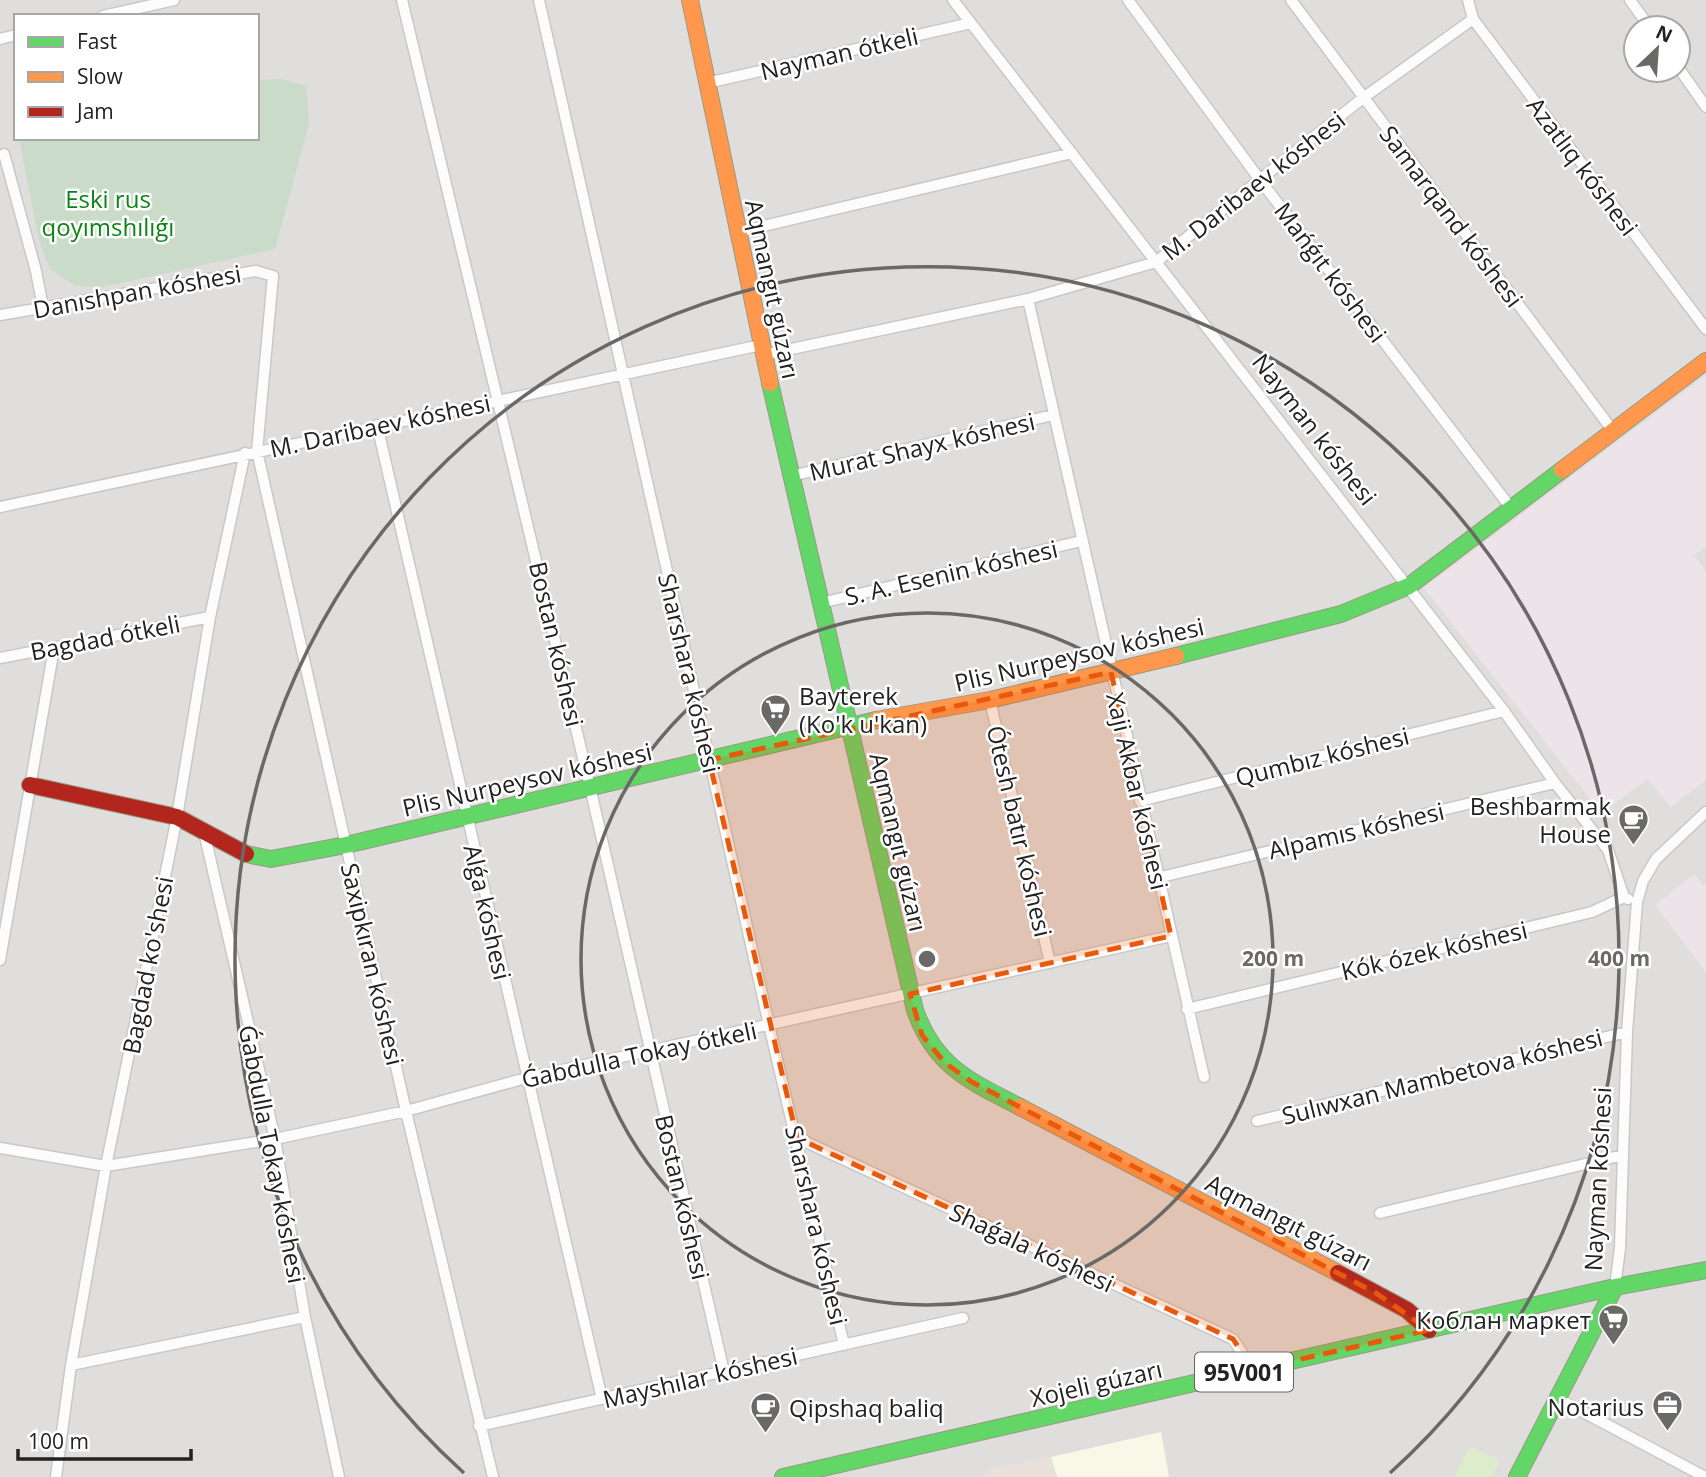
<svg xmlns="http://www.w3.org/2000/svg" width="1706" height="1477" font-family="'Open Sans',sans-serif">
  <rect width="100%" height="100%" fill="#f0eeeb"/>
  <!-- residential -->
  <path fill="#dfdedc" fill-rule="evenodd" d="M0,0H1706V1477H0ZM16,16H257V138H16ZM1636,28H1678V70H1636Z"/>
  <!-- industrial -->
  <path fill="#ede4e9" d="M1706,375V546L1694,555L1706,571V780L1671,807L1648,779L1601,813L1424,588Z
    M1694,874L1704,887L1706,885V972L1655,905Z"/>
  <!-- education -->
  <path fill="#f8f7e8" d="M1161,1432L1169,1477H1057L1051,1457Z"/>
  <!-- military -->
  <path fill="#eae0db" d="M1051,1457L1057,1477H982L991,1468Z"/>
  <!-- grass -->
  <path fill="#ddeccb" d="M1470,1447L1500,1460L1491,1477H1454Z"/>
  <!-- cemetery -->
  <path fill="#cadbca" d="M282,79L306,86L309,124L275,249L103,287L75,286L50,269L39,241L19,138H257V80Z"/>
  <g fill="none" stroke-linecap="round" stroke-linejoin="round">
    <defs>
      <path id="street" d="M402,0L590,787L724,1372
        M539,0L769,1025L844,1345
        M953,0L1504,711L1555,783L1608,850L1624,897
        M1128,0L1260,180L1511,508
        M1291,0L1613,431
        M1468,0L1473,19L1706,329
        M1630,0L1650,28
        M103,16L174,0
        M0,39L16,35
        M1678,67L1706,107
        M707,83L971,23
        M4,154L36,271L43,307
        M738,232L1072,153
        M1028,299L1204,1077
        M0,315L256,271L273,276L257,451L406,1111L493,1477
        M763,355L1028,299L1156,262L1363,98L1473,19
        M377,425L602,1399
        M791,476L1053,415
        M0,507L761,345
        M821,603L1081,541
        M0,658L210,617
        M990,700L1050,963
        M1140,801L1504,711
        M204,832L275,1139L305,1317L339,1477
        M1157,878L1555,783
        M0,960L54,648
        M1187,1009L1592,912L1624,897L1628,899
        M1257,1121L1627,1032
        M797,1138L1233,1339L1253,1370
        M0,1148L106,1166L275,1139L406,1111L526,1078L1171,936
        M1380,1213L1623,1155
        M1615,1287L1620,1248L1627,1032L1637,902L1643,881L1656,859L1706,812
        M71,1365L305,1317
        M1557,1398L1705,1477
        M479,1426L963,1318
        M56,1477L71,1365L106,1166L177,817L210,617L245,453"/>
      <path id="fast" d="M770,383L915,1010C935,1067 970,1081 1020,1107
        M1176,656L1341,614L1409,586L1562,470
        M246,854L271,859L346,845L876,720
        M783,1477L1615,1287L1706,1270
        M1517,1477L1615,1287"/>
      <path id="slow" d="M690,0L770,383
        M1562,470L1706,361
        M876,720L990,700L1176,656
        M1020,1107L1338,1273"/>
      <path id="jam" d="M30,785L177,817L246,854
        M1338,1273L1407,1310L1429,1330"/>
    </defs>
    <!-- street casing -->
    <use href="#street" stroke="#c9c8c7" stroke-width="13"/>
    <!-- fast casing -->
    <use href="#fast" stroke="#999a82" stroke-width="18"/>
    <!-- slow casing -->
    <use href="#slow" stroke="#999a82" stroke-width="18"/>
    <!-- jam casing -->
    <use href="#jam" stroke="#999a82" stroke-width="18"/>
    <!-- street -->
    <use href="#street" stroke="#fdfcfc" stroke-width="10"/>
    <!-- fast -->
    <use href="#fast" stroke="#63d668" stroke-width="16"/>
    <!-- slow -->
    <use href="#slow" stroke="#ff974d" stroke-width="16"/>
    <!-- jam -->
    <use href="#jam" stroke="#b3261e" stroke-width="16"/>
  </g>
  <!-- marked area -->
  <path fill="#e8590c" fill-opacity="0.2" stroke="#e8590c" stroke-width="5" stroke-dasharray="14 9" stroke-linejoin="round" d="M1111,672L1171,936L910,994L922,1035L945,1063L972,1082L1376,1293L1429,1330L1253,1370L1233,1339L797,1138L709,760Z"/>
  <!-- distance rings -->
  <g fill="none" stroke="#6a6968" stroke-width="3.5">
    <circle cx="927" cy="959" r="346"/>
    <path d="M464 1473A692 692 0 1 1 1390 1473"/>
  </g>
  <!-- icons -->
  <defs>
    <symbol id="supermarket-pin" viewBox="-11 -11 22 30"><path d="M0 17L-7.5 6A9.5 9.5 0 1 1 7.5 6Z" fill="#6a6968" stroke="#fff"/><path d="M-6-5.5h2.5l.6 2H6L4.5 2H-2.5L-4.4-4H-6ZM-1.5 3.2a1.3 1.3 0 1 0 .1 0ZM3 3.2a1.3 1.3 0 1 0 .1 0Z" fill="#fff"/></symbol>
    <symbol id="cafe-pin" viewBox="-11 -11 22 30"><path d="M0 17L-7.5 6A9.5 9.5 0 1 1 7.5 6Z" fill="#6a6968" stroke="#fff"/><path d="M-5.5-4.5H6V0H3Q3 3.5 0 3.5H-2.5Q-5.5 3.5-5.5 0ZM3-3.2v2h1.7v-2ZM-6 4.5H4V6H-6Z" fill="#fff"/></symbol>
    <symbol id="office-pin" viewBox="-11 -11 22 30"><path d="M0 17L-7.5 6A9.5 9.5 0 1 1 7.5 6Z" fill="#6a6968" stroke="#fff"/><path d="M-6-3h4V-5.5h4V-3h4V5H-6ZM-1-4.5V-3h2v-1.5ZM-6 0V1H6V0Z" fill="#fff"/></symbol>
  </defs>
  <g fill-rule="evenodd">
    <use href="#supermarket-pin" x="758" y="692" width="35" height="47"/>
    <use href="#cafe-pin" x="1616" y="802" width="35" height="47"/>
    <use href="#supermarket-pin" x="1596" y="1302" width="35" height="47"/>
    <use href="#office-pin" x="1650" y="1388" width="35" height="47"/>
    <use href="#cafe-pin" x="748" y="1390" width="35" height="47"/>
  </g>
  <g text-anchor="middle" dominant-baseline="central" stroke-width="5" stroke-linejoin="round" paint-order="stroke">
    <!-- shield labels -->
    <rect fill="#fff" stroke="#646464" stroke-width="2" x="1195" y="1352.5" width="98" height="39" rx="5"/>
    <g font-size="23" font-weight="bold" fill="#222">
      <text x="1244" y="1372">95V001</text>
    </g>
    <!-- street labels -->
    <g font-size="24" fill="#222" stroke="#fff">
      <text transform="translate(839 53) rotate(-13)">Nayman ótkeli</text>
      <text transform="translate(1583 166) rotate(53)">Azatlıq kóshesi</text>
      <text transform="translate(1253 185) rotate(-38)">M. Daribaev kóshesi</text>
      <text transform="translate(1452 216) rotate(53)">Samarqand kóshesi</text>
      <text transform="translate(1331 272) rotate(53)">Mańǵıt kóshesi</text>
      <text transform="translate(773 289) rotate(78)">Aqmangıt gúzarı</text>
      <text transform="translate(137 291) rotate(-10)">Danıshpan kóshesi</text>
      <text transform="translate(380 425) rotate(-12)">M. Daribaev kóshesi</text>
      <text transform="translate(1315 429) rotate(52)">Nayman kóshesi</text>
      <text transform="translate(922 446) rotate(-13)">Murat Shayx kóshesi</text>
      <text transform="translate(951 572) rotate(-13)">S. A. Esenin kóshesi</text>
      <text transform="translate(105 637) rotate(-11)">Bagdad ótkeli</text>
      <text transform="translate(557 644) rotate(77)">Bostan kóshesi</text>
      <text transform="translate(1079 654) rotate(-13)">Plis Nurpeysov kóshesi</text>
      <text transform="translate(690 673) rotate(77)">Sharshara kóshesi</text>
      <text transform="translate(1322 756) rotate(-14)">Qumbız kóshesi</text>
      <text transform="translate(527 779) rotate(-13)">Plis Nurpeysov kóshesi</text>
      <text transform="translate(1138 791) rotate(77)">Xaji Akbar kóshesi</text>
      <text transform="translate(1356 830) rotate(-13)">Alpamıs kóshesi</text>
      <text transform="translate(1020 831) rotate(77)">Ótesh batır kóshesi</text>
      <text transform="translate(899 842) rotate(77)">Aqmangıt gúzarı</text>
      <text transform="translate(488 912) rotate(77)">Alǵa kóshesi</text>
      <text transform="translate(1434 950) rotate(-13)">Kók ózek kóshesi</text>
      <text transform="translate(373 964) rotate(77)">Saxipkıran kóshesi</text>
      <text transform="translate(147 965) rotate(-79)">Bagdad ko'shesi</text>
      <text transform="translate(639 1054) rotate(-12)">Ǵabdulla Tokay ótkeli</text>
      <text transform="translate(1442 1076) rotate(-14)">Sulıwxan Mambetova kóshesi</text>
      <text transform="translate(273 1154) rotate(79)">Ǵabdulla Tokay kóshesi</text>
      <text transform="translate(1597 1179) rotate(-87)">Nayman kóshesi</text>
      <text transform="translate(683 1197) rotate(77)">Bostan kóshesi</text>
      <text transform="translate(1289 1222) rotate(27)">Aqmangıt gúzarı</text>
      <text transform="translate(817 1225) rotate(77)">Sharshara kóshesi</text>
      <text transform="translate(1032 1247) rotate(25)">Shaǵala kóshesi</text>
      <text transform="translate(700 1377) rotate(-13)">Mayshılar kóshesi</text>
      <text transform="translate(1096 1383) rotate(-13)">Xojeli gúzarı</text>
    </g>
    <!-- park labels -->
    <g font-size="24" fill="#0c8416" stroke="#fff">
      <text x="108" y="198">Eski rus<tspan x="108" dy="28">qoyımshılıǵı</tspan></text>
    </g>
    <!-- poi labels -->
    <g font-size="24" fill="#222" stroke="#fff" text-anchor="end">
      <text x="799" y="695" text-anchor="start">Bayterek<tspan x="799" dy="28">(Ko'k u'kan)</tspan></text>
      <text x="1611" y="805">Beshbarmak<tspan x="1611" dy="28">House</tspan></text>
      <text x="1591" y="1319">Коблан маркет</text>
      <text x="1644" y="1406">Notarius</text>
      <text x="789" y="1407" text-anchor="start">Qipshaq baliq</text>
    </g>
  </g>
  <circle cx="927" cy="959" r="10" fill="#6a6968" stroke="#fff" stroke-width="3.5"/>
  <g font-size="21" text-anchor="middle" font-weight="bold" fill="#6a6968" stroke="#fff" stroke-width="5" stroke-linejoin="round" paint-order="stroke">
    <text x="1273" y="966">200 m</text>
    <text x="1619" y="966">400 m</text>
  </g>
  <!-- legend -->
  <rect x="14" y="14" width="245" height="126" fill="#ffffff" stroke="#a7a7a7" stroke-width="2"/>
  <rect x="28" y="37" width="35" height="10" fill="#63d668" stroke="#a7a7a7" stroke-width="2"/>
  <text x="77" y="49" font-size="21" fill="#222222">Fast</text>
  <rect x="28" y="72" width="35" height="10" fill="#ff974d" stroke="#a7a7a7" stroke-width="2"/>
  <text x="77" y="84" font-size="21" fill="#222222">Slow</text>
  <rect x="28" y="107" width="35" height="10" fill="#b3261e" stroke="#a7a7a7" stroke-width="2"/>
  <text x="77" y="119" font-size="21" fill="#222222">Jam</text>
  <!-- north arrow -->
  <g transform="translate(1657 49) rotate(25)"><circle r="33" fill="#ffffff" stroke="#a7a7a7" stroke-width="2"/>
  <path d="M0-5L12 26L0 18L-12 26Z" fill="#6a6968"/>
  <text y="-10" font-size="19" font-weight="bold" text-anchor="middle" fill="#222222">N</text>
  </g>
  <!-- scale -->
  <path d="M18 1449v10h173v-10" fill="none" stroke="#222222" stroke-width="3.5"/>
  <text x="28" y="1449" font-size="21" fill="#222222" stroke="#ffffff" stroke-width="5" paint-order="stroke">100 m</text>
</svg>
